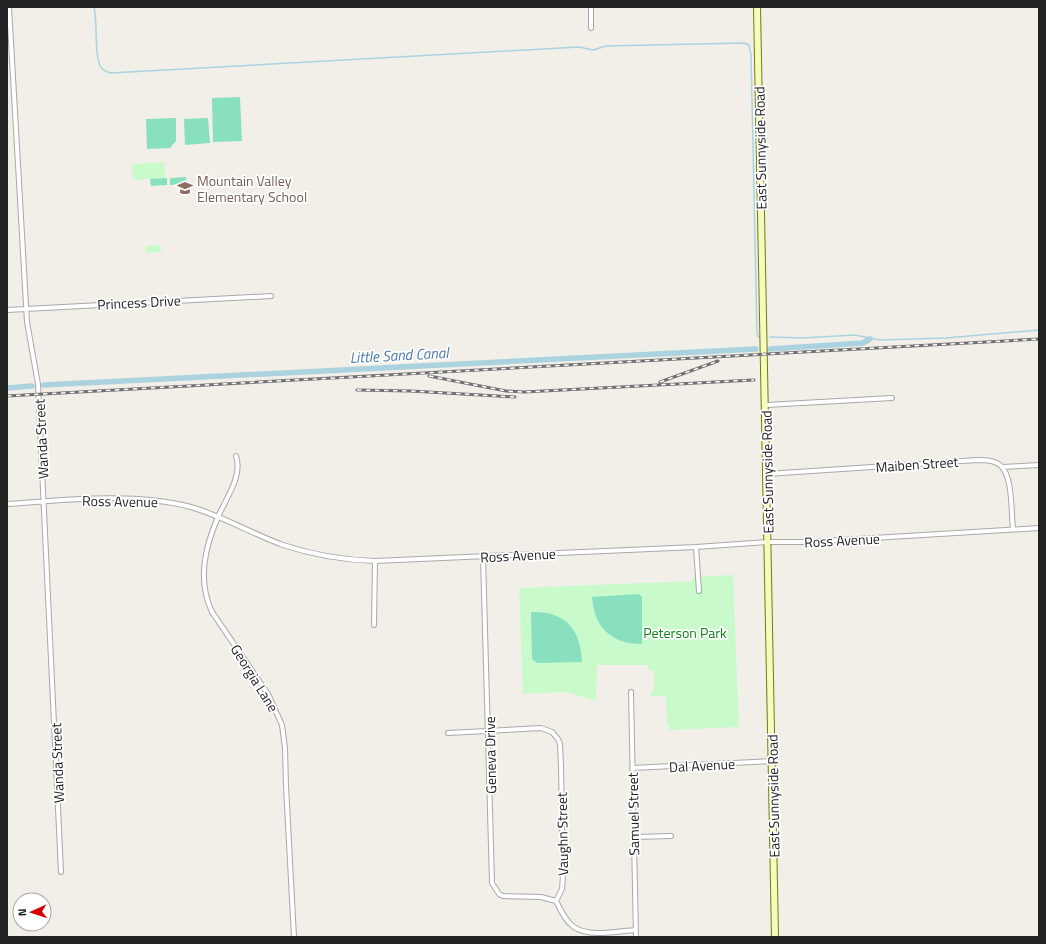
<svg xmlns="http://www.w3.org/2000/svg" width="1046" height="944" font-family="'Titillium Web',sans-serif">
  <rect width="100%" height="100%" fill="#f2efe9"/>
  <!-- park -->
  <path fill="#c8facc" d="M164,162L165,178L133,180L132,164Z
    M161,245V252L146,253V246Z
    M733,575L739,727L670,730L667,723L666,696H650L654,689V670H648V665H597L596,701L568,692L523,694L519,588L693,581V577Z"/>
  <!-- pitch -->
  <path fill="#88e0be" d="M240,97L242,141L213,142L212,98Z
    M176,118V141L170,148L147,149L146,119Z
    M208,118L210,143L185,145L184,119Z
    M186,177L187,184L170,185V178Z
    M167,178V185L151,186L150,179Z
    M639,594L642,597V644C611,644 594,627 592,597Z
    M531,612C565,611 581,629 582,662L537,663L532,659Z"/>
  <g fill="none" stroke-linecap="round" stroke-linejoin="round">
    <!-- stream -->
    <path stroke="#aad3df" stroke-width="1.5" d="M94,7C98,25 94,47 99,63C100,69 105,71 110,73L579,47L593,50L606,46L745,43L749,45L751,55L757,332L758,337H760
      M770,337L802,338L855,335L880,340L946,338L1039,330"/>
    <!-- canal -->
    <path stroke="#aad3df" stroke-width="5.5" d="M770,349L863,343L870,339
      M44,385L756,349
      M7,388L32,386"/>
    <defs>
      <path id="minor" d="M9,7L27,322L38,384L61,872
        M591,7V28
        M7,310L271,296
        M766,405L892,398
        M236,456C243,476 226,498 218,517C205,547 197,580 212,612L268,694L282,725L285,748L286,786L294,937
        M1002,467L1039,465
        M767,474L977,460C985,460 995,460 1001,466C1013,477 1011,513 1013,529
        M7,504C65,500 135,492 191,507C223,516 252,534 283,545C313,555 344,560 375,561L696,547L768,542H807L1039,528
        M696,547L699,591
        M483,557L492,883L499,894L503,896L541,897L556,901
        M374,625L375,561
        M631,692L636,937
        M448,733L541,728L552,732L558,739L560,744L561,766L563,876L562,889L556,901C561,910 565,921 574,927C590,938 618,931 636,930
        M632,768L772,761
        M634,837L671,836"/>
      <path id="secondary" d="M757,7L775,937"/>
    </defs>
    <!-- minor casing -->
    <use href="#minor" stroke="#a9a9a9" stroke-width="6"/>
    <!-- secondary casing -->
    <use href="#secondary" stroke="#707d05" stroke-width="8"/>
    <!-- minor -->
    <use href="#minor" stroke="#fff" stroke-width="4"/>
    <!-- secondary -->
    <use href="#secondary" stroke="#f7fabf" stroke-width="6"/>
    <defs>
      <path id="rail" d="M429,376L506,391L524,392L754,380
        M660,382L718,361
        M357,390L411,391L515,397
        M7,396L1039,339"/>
    </defs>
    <!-- rail casing -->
    <use href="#rail" stroke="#707070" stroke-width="3"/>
    <!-- rail -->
    <use href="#rail" stroke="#fff" stroke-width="1.5" stroke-dasharray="4.5" stroke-linecap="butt"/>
  </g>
  <!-- icons -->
  <defs>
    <symbol id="school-bare" viewBox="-9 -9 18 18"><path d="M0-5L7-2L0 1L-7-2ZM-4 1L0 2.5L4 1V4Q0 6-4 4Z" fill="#8d6e63" stroke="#fff" stroke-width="2.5" paint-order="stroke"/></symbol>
  </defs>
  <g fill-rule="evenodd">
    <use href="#school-bare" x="174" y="177" width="22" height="22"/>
  </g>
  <g text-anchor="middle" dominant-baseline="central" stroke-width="3.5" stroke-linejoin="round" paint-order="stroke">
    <!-- street labels -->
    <g font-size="14" fill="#222" stroke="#fff">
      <text transform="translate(760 148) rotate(-91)">East Sunnyside Road</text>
      <text transform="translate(139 302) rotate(-3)">Princess Drive</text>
      <text transform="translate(41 439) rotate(-93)">Wanda Street</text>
      <text transform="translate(917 464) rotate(-4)">Maiben Street</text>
      <text transform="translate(767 472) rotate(-91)">East Sunnyside Road</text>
      <text transform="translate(120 501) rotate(1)">Ross Avenue</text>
      <text transform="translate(842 540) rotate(-3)">Ross Avenue</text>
      <text transform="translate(518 555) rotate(-3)">Ross Avenue</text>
      <text transform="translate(255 678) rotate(58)">Georgia Lane</text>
      <text transform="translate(490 755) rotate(-91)">Geneva Drive</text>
      <text transform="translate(57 763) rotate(-92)">Wanda Street</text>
      <text transform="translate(702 765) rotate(-3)">Dal Avenue</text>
      <text transform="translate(773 796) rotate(-91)">East Sunnyside Road</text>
      <text transform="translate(633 814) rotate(-91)">Samuel Street</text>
      <text transform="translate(562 834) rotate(-91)">Vaughn Street</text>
    </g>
    <!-- education labels -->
    <g font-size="14" fill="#785e54" stroke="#fff" text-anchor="start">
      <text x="197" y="180">Mountain Valley<tspan x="197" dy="16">Elementary School</tspan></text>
    </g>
    <!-- park labels -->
    <g font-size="14" fill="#0c8416" stroke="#fff">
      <text x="685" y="632">Peterson Park</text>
    </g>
    <!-- water labels -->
    <g font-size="15" font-style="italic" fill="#4a7aab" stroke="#fff">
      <text transform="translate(399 355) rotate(-3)">Little Sand Canal</text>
    </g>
  </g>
  <!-- border -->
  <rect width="1046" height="944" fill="none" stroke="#222222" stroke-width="16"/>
  <!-- north arrow -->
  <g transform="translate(32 912) rotate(267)"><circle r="19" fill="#ffffff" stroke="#a7a7a7"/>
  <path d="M0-3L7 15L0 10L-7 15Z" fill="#d40000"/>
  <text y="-6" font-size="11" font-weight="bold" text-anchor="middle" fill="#222222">N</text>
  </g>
</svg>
